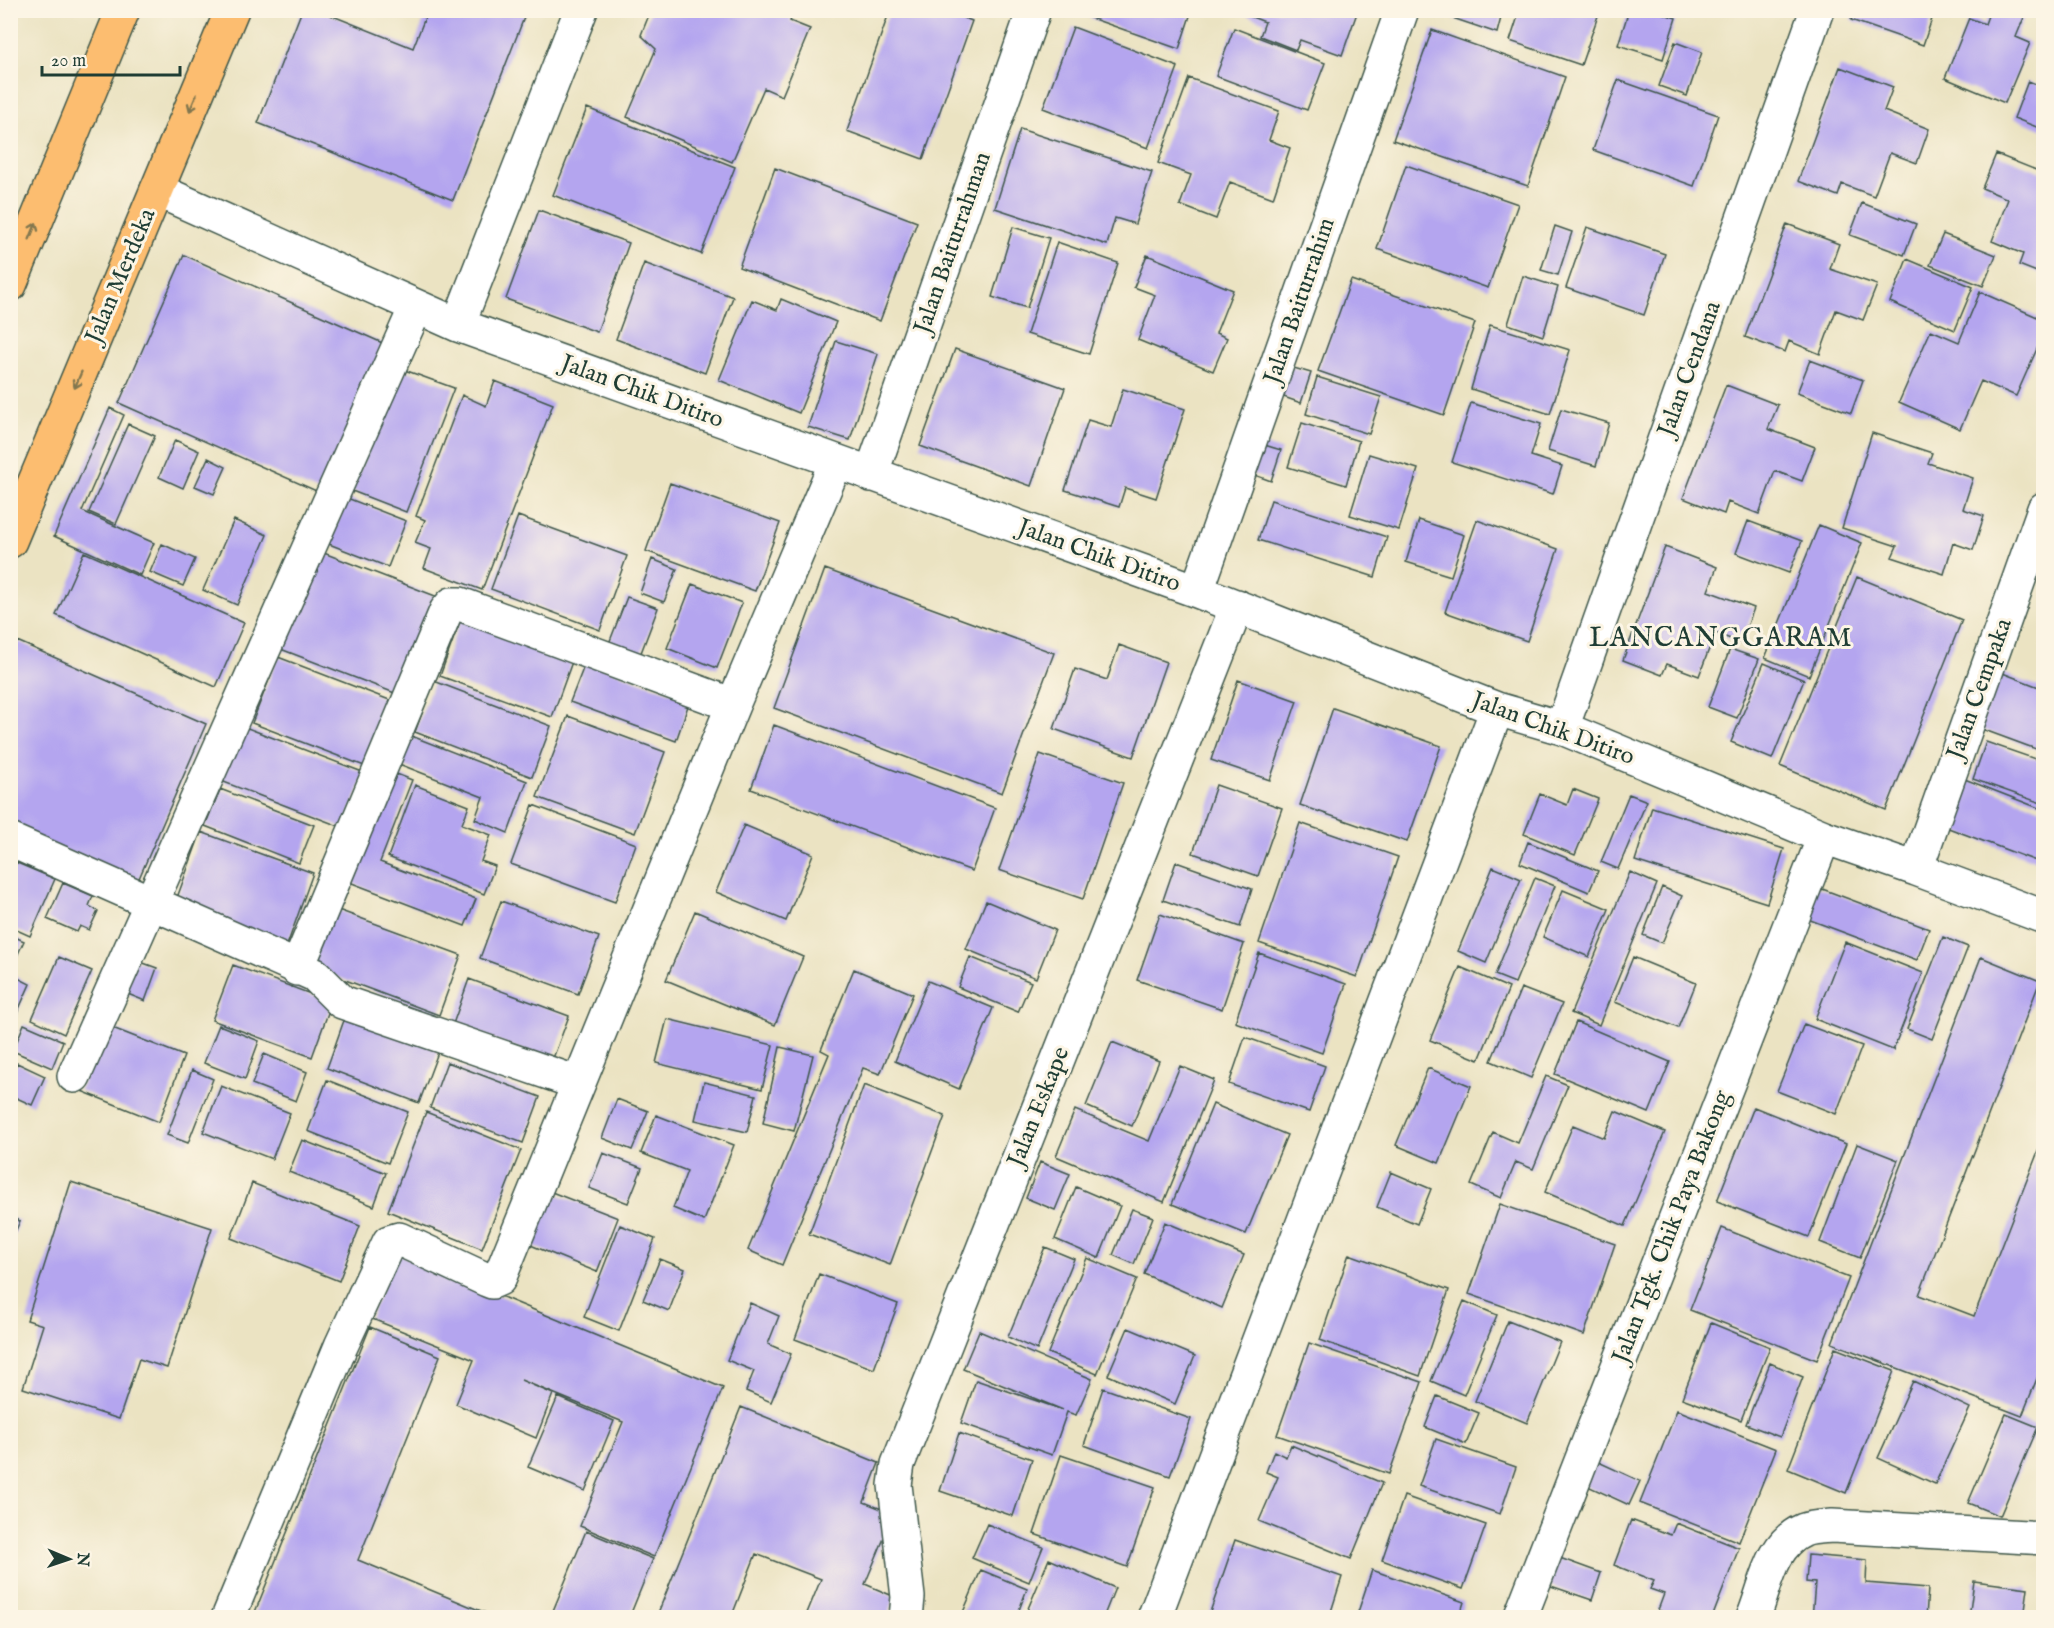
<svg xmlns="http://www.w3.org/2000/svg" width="2054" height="1628" font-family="'IM FELL English',serif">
  <rect width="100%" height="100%" fill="#fcf5e5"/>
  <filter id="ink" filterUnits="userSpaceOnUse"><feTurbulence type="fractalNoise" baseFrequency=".0167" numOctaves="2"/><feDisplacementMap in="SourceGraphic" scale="12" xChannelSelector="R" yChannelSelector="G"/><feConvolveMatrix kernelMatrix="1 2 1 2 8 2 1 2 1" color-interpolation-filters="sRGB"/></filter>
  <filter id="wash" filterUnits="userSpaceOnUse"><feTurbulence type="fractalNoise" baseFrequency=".008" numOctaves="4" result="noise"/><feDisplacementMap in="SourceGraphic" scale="24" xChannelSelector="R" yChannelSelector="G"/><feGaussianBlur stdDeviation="1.35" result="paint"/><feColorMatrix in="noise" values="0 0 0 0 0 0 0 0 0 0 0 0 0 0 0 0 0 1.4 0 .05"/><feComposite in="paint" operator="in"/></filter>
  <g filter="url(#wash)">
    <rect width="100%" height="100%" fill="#ebe3c2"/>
    <g id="blocks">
      <!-- building -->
      <path fill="#b4a5ef" d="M302,10H318L413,48L428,10H527L453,200L258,123Z
        M651,10H698L706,14L708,10H795L790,21L810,29L782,96L764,88L732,162L627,117L656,49L641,35Z
        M890,10H943L972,21L923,159L847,131Z
        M1087,10H1192L1179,49L1085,16Z
        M1358,10L1342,55L1300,40L1296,50L1260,36L1265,22L1236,11Z
        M1429,10H1503L1497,33Z
        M1520,10H1600L1581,65L1510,41Z
        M1629,10H1653L1676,18L1663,59L1618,45Z
        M1854,10H1935L1923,45L1851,20Z
        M1990,10H2027L2016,37L2030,43L2005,103L1945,78L1969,18L1985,24Z
        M1073,27L1178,67L1148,148L1043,108Z
        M1234,28L1325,63L1307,110L1216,76Z
        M1432,30L1565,77L1528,186L1393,140Z
        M1675,42L1702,52L1687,96L1659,86Z
        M1840,67L1893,87L1884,111L1929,129L1917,163L1890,153L1874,196L1842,184L1838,196L1798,181Z
        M1189,78L1279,111L1269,140L1290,148L1273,198L1230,182L1216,219L1180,205L1191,175L1158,163Z
        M1618,80L1718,115L1694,186L1593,150Z
        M2028,81L2044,87V130L2014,118Z
        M587,108L735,167L701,254L553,195Z
        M1020,129L1152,172L1135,224L1115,218L1107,245L995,208Z
        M1996,154L2041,172L2044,167V275L2019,265L2023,254L1992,241L2008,199L1982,188Z
        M1406,165L1518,204L1488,288L1377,249Z
        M775,168L917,222L880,321L739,267Z
        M1862,203L1916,224L1904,255L1850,235Z
        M539,210L629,243L597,332L506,299Z
        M1787,224L1839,244L1830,269L1877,285L1863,320L1836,310L1820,354L1789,341L1785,352L1745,337Z
        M1555,226L1572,232L1558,275L1541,270Z
        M1013,227L1049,238L1027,308L992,297Z
        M1587,227L1665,254L1644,315L1566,288Z
        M1943,234L1996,255L1983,286L1930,265Z
        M1057,242L1118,263L1089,354L1027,334Z
        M184,255L387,345L323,494L119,403Z
        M1147,255L1233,290L1216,333L1227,338L1213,371L1138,340L1155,295L1134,287Z
        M1907,259L1973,287L1955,330L1890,302Z
        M644,263L733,297L705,373L616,339Z
        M1523,276L1558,287L1543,336L1508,324Z
        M1351,280L1475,323L1444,415L1318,371Z
        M1980,292L2044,320V333L2016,396L1981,381L1960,429L1899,402L1931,330L1959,342Z
        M781,299L836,322L799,413L719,380L752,300L777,310Z
        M1490,325L1570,350L1550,414L1471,389Z
        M836,341L878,354L850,440L808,427Z
        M955,349L1065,388L1031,486L920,446Z
        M1810,360L1863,380L1851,413L1797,393Z
        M1287,366L1311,373L1301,403L1278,395Z
        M399,368L454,388L406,512L352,491Z
        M1317,377L1381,397L1369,434L1306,414Z
        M495,381L553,404L482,590L424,568L431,549L415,543L425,520L416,516L462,395L486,406Z
        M1726,385L1778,405L1768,429L1815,447L1802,481L1775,471L1759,514L1728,502L1724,514L1683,498Z
        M1123,389L1185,409L1156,498L1125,488L1119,507L1065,490L1088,420L1111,427Z
        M1471,403L1541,424L1531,456L1562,466L1553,494L1452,462Z
        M110,408L124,415L82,511L154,543L140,575L54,536Z
        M1561,409L1609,423L1596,466L1548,451Z
        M1302,423L1359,441L1346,485L1288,467Z
        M128,424L155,436L116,524L89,512Z
        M1872,433L1932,453L1928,463L1973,478L1963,509L1984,516L1973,550L1953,543L1944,574L1892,557L1897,546L1842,528Z
        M175,440L199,451L183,488L159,477Z
        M1261,444L1281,450L1271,481L1252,474Z
        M1369,454L1418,469L1399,530L1350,515Z
        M208,458L226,467L214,494L195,486Z
        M670,483L780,523L755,591L646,551Z
        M347,498L406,521L388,567L329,544Z
        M1271,500L1387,537L1375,577L1258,540Z
        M518,516L627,556L600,630L491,589Z
        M234,520L267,535L237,605L203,590Z
        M1419,520L1464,535L1451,576L1406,562Z
        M1477,520L1558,549L1527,641L1445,612Z
        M1748,521L1802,541L1789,573L1736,553Z
        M1819,525L1862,543L1809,676L1765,658Z
        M162,544L195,559L183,586L150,572Z
        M1665,547L1717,567L1708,591L1754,608L1741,643L1715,633L1699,676L1667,664L1662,675L1623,660Z
        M316,550L443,599L405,697L278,648Z
        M84,552L244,623L216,687L56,615Z
        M652,559L677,569L664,602L640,593Z
        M825,569L1054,653L1002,793L774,708Z
        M1857,577L1962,620L1886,810L1780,766Z
        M692,584L742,603L717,668L667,648Z
        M627,597L658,608L639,658L608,646Z
        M461,618L573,659L552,717L440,676Z
        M17,641L206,724L137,883L10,827V656Z
        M1119,645L1166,662L1133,757L1054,729L1075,669L1107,680Z
        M1730,649L1759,659L1737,718L1708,707Z
        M278,657L392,701L367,767L252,723Z
        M586,661L690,700L676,741L570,702Z
        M1764,663L1804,680L1772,759L1731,742Z
        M2000,672L2044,689V752L1979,728Z
        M1238,680L1297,701L1270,780L1211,760Z
        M434,681L551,726L532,777L415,732Z
        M1333,708L1441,746L1407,842L1300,805Z
        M568,716L665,752L635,833L537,797Z
        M237,724L365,773L344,828L216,779Z
        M774,725L995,808L972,871L751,789Z
        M409,735L527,781L508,833L475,819L483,797L399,764Z
        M1986,742L2044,762V804L1973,779Z
        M1040,754L1123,783L1083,899L999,870Z
        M386,770L412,780L380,862L476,899L465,926L344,880Z
        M1962,778L2044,810V864L1943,826Z
        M415,785L469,806L462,824L491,835L481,861L495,866L484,894L388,857Z
        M1216,785L1282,808L1258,876L1193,853Z
        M220,789L314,825L299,863L205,826Z
        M1573,789L1598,799L1575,855L1524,834L1540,794L1567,805Z
        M1629,794L1647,801L1618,869L1601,862Z
        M533,805L636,844L615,902L511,864Z
        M1652,807L1784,849L1767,903L1635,861Z
        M1300,823L1398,857L1357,977L1259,943Z
        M744,825L813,854L786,921L716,892Z
        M201,832L313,873L286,948L174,906Z
        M1528,842L1598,871L1589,892L1520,863Z
        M10,860L55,879L30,936L10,927Z
        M1176,862L1252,889L1240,927L1163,900Z
        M1493,867L1521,879L1486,963L1458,951Z
        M1630,872L1657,884L1599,1025L1571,1013Z
        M1535,878L1555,886L1515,983L1495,975Z
        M63,883L93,896L89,906L98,911L89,930L80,926L77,932L47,919Z
        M1662,887L1682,896L1662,943L1643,935Z
        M1817,887L1929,929L1917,960L1805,918Z
        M1563,890L1609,909L1589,957L1543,937Z
        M501,901L599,937L578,994L480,958Z
        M986,901L1055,930L1036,978L966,949Z
        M330,907L461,955L439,1015L308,966Z
        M695,911L803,957L775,1025L666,980Z
        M1160,914L1244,944L1222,1009L1137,980Z
        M10,935L24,941L10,971Z
        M1943,937L1968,947L1932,1039L1907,1029Z
        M1845,942L1923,973L1893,1050L1815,1019Z
        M1259,953L1346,984L1322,1053L1235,1022Z
        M59,957L92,971L64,1034L32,1019Z
        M970,957L1031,982L1018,1012L958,987Z
        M1633,957L1696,983L1678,1028L1615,1002Z
        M1981,957L2040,981L1919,1295L1974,1316L2044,1136V1361L2022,1416L1832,1343Z
        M135,960L157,968L145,1001L123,992Z
        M233,965L332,1002L312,1057L212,1020Z
        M1460,967L1509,988L1479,1060L1430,1040Z
        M854,969L913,994L880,1074L863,1068L782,1265L748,1250L829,1054L821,1050Z
        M10,974L30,984L10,1029Z
        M469,979L569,1016L552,1061L453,1024Z
        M928,981L993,1008L959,1089L895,1061Z
        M1521,988L1562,1004L1531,1078L1491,1061Z
        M347,1012L440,1047L419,1103L327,1068Z
        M667,1019L773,1045L762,1089L656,1063Z
        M1576,1022L1670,1062L1649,1113L1555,1074Z
        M24,1024L63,1041L52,1068L13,1051Z
        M1804,1024L1862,1046L1836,1114L1777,1091Z
        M105,1025L184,1056L159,1122L79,1090Z
        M219,1025L259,1041L245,1079L204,1063Z
        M1245,1037L1325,1066L1309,1112L1229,1084Z
        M1112,1042L1159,1061L1132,1126L1086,1106Z
        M780,1047L813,1055L794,1131L763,1123Z
        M264,1054L307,1072L296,1101L252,1084Z
        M447,1062L540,1097L523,1143L430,1108Z
        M17,1063L45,1076L32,1105L10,1095V1078Z
        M1180,1066L1214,1080L1164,1202L1056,1156L1075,1110L1149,1141Z
        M1428,1068L1471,1086L1439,1163L1396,1145Z
        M192,1070L213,1079L188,1143L167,1135Z
        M1546,1076L1568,1085L1533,1169L1516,1162L1501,1198L1471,1185L1493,1132L1518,1143Z
        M327,1080L408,1112L388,1163L308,1131Z
        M704,1082L756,1095L747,1132L695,1120Z
        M864,1085L945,1116L890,1265L809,1234Z
        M221,1086L290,1113L272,1159L203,1132Z
        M617,1099L648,1111L632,1150L602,1138Z
        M1213,1104L1287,1135L1246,1234L1172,1204Z
        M1754,1107L1846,1144L1809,1237L1717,1201Z
        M1615,1111L1665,1132L1625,1226L1545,1192L1573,1125L1604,1138Z
        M426,1112L521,1150L482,1249L388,1211Z
        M656,1115L734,1145L704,1221L673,1208L687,1171L641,1153Z
        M302,1140L386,1173L374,1206L289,1172Z
        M1857,1144L1898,1160L1860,1258L1820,1242Z
        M603,1153L642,1168L628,1203L589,1188Z
        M1040,1162L1070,1174L1055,1210L1026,1198Z
        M1391,1172L1431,1189L1417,1224L1377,1207Z
        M71,1182L212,1228L167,1368L139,1359L119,1419L23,1388L43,1325L27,1320Z
        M252,1183L360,1226L339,1281L231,1238Z
        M1076,1187L1120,1206L1099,1258L1055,1239Z
        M549,1191L618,1218L597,1272L528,1244Z
        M1500,1204L1615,1244L1584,1335L1469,1294Z
        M1132,1209L1153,1217L1134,1264L1113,1255Z
        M10,1217L20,1221L10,1244Z
        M1165,1222L1244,1255L1222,1308L1144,1274Z
        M620,1225L655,1239L619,1331L584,1317Z
        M1722,1228L1849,1278L1817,1360L1690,1310Z
        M1045,1247L1074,1259L1037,1350L1008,1337Z
        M396,1253L723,1388L654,1557L580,1526L623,1422L521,1380L553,1394L536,1438L456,1404L474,1360L370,1318Z
        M1349,1254L1449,1290L1420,1376L1320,1340Z
        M1087,1258L1137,1279L1097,1374L1048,1353Z
        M660,1259L685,1269L669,1311L643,1300Z
        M819,1274L898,1304L874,1369L795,1339Z
        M1464,1301L1497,1315L1464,1395L1431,1381Z
        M750,1303L779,1316L768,1344L791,1354L771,1402L746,1391L754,1371L727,1360Z
        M1508,1321L1560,1342L1527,1423L1475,1401Z
        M1711,1323L1770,1347L1741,1420L1682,1398Z
        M370,1327L440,1356L358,1560L498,1618H269L255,1612Z
        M1128,1328L1195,1356L1175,1404L1108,1375Z
        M979,1331L1092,1379L1076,1415L1067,1412L1052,1455L961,1423L976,1380L1063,1410L963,1369Z
        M1309,1343L1422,1382L1389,1474L1277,1435Z
        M1835,1348L1894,1371L1846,1493L1788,1469Z
        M1770,1363L1803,1377L1780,1437L1746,1424Z
        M1913,1381L1970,1408L1935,1484L1878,1458Z
        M1103,1388L1191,1419L1170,1476L1084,1445Z
        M1437,1396L1479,1413L1466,1444L1425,1427Z
        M558,1397L614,1421L585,1491L528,1467Z
        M741,1407L879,1463L864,1502L894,1514L865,1584L895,1597L887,1618H805L821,1579L756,1554L731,1618H656Z
        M1677,1410L1776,1449L1739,1542L1640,1503Z
        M2006,1414L2038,1427L2000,1516L1968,1503Z
        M959,1433L1032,1459L1013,1516L940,1491Z
        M1436,1439L1516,1467L1500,1514L1419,1486Z
        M1291,1445L1382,1483L1351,1559L1259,1521L1278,1477L1266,1472L1274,1451L1286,1457Z
        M1061,1455L1155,1487L1127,1567L1034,1534Z
        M1592,1459L1640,1481L1629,1505L1581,1483Z
        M1404,1496L1486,1525L1463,1589L1382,1560Z
        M1631,1520L1671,1535L1676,1523L1739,1548L1712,1618H1676L1658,1610L1664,1594L1650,1589L1654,1581L1614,1565Z
        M987,1524L1043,1547L1029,1582L972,1558Z
        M586,1531L653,1559L629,1618H550Z
        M1235,1540L1342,1577L1329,1618H1208Z
        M1808,1555L1867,1560L1866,1583L1928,1588L1926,1618H1812L1815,1583L1806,1582Z
        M1557,1557L1601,1573L1592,1600L1548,1585Z
        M1049,1559L1115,1588L1103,1618H1024Z
        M981,1570L1027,1589L1016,1618L961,1617Z
        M1372,1570L1464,1602L1459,1618H1356Z
        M1974,1581L2028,1588L2024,1618H1969Z"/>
    </g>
  </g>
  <g filter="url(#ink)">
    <use href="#blocks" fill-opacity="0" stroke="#3e5649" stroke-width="1.5"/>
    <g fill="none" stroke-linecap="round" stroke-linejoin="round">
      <defs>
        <path id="minor" d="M157,190L458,325L1197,591L1497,709L1562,728L1824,837L1916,869L2044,917
          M458,325L581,10
          M871,475L1034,10
          M1197,591L1402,10
          M1562,728L1817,10
          M10,840L315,975L342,1002L578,1083
          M1916,869L2044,509
          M297,969L446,611L452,604H460L733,705
          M74,1076L416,307
          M228,1618L341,1346L389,1242L399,1239L487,1280L492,1282L499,1279L733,705L836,462
          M906,1618L908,1597L895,1485L898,1464L1237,606
          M1154,1618L1497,709
          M1520,1618L1824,837
          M1753,1618C1766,1588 1770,1544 1804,1530C1812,1527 1823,1527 1832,1526L2044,1538"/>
        <path id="major" d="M10,285L123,10
          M10,541L232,10"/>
      </defs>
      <!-- minor casing -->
      <use href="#minor" stroke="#3e5649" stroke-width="36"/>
      <!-- major casing -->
      <use href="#major" stroke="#3e5649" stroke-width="36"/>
      <!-- minor -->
      <use href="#minor" stroke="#fff" stroke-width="33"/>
      <!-- major -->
      <use href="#major" stroke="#fcbd6f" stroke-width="33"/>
    </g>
    <!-- one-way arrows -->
    <defs><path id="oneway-shaft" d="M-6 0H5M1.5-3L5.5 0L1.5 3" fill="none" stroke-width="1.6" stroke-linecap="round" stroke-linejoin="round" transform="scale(1.5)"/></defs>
    <g stroke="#82774f">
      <use href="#oneway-shaft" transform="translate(193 103) rotate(113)"/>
      <use href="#oneway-shaft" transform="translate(33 231) rotate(-68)"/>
      <use href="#oneway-shaft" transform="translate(78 380) rotate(113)"/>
    </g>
  </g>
  <g text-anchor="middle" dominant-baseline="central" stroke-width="6" stroke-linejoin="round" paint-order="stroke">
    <!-- street labels -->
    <g font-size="24" fill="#1f3d34" stroke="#fcf5e5">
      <text transform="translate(953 243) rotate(-71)">Jalan Baiturrahman</text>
      <text transform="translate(121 276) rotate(-67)">Jalan Merdeka</text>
      <text transform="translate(1300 301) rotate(-71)">Jalan Baiturrahim</text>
      <text transform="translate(1690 369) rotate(-70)">Jalan Cendana</text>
      <text transform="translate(642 392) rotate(20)">Jalan Chik Ditiro</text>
      <text transform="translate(1099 556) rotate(20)">Jalan Chik Ditiro</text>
      <text transform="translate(1980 689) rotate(-70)">Jalan Cempaka</text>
      <text transform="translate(1553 729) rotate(20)">Jalan Chik Ditiro</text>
      <text transform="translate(1039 1107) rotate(-68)">Jalan Eskape</text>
      <text transform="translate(1672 1227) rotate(-69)">Jalan Tgk. Chik Paya Bakong</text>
    </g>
    <!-- quarter labels -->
    <g font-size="27" letter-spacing="1.5" fill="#1f3d34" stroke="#fcf5e5">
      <text x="1721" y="639">LANCANGGARAM</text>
    </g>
  </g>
  <!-- margin -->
  <rect width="2054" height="1628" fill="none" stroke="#fcf5e5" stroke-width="36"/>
  <!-- north arrow -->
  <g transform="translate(69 1559) rotate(92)" stroke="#fcf5e5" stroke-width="4.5" paint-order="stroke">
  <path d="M0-4.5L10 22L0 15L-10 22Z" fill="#1f3d34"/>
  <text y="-9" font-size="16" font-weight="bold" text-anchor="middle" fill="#1f3d34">N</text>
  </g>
  <!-- scale -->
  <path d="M42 66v9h138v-9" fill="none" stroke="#1f3d34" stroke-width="3"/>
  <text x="51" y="66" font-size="18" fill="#1f3d34" stroke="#fcf5e5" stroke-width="4.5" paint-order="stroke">20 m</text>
</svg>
